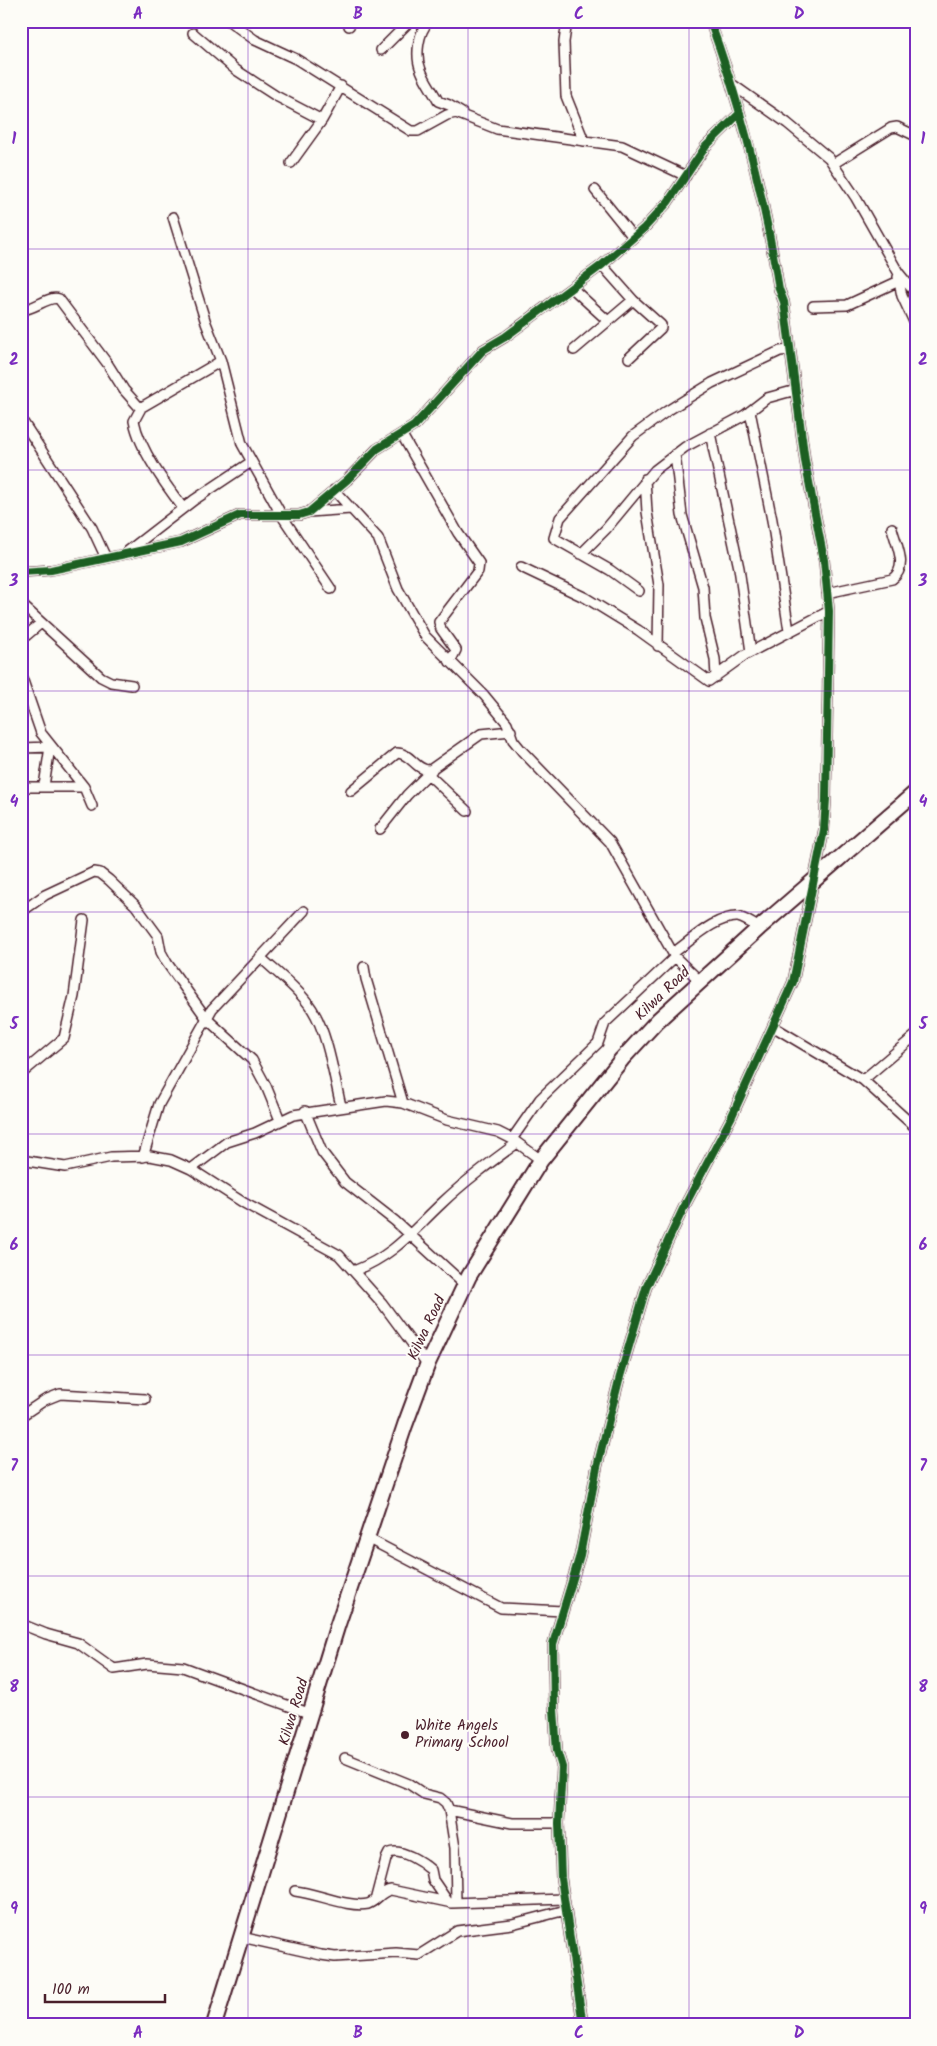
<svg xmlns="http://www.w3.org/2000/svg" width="937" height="2046" font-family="Kalam,sans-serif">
  <rect width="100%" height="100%" fill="#fdfcf7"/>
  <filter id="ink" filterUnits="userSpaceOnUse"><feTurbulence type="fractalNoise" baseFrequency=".02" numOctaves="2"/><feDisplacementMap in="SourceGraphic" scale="10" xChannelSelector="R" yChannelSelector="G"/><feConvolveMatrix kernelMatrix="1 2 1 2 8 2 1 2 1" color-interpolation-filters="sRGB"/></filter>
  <g filter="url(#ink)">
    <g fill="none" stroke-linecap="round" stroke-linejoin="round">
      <defs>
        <path id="minor" d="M229,21L255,40L296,59L411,131H418L447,115L456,113L497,129L622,146L686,176
          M429,21C418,32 415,56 421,70C425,81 433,91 438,101L449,105L462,113
          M567,21L564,42L566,96L584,141
          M349,26L353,21
          M193,33L236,70L276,96L322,120
          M381,50L410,21
          M733,85L787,123L829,158L856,198L898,272L916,294
          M291,163L322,120L341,86
          M833,164L891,128L897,127L916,136
          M595,190L633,237
          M173,217L206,323L221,361L242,444L282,516L331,589
          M602,265L633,300L661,325V328L629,358
          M898,277L902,296L916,326
          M572,288L608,321
          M813,306L847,305L899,281
          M21,310C34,310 49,295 59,299L107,363L124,390L140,408L221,361
          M574,350L633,300
          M141,408L134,421C140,450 165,484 183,508
          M750,411L772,520L789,631
          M21,419L92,528L106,558
          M710,433L739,568L751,652
          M402,435L458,533L479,563L478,571L439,622L441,629L456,650L450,662
          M675,454L682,515L703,587L705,618L715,659L716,677
          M645,479L647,512L659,585L658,646
          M334,490L378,538L398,589L425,636L484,695L507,723L513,740L522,751L610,842L675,957L700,981
          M309,512L351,509
          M128,551L194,500L251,462
          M581,554L606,529L655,470L685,447L745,415L767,398L796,390
          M521,567L586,598L638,630L709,681L745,655L829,611
          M21,572L51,570L181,542L240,515H299L309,512L347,480L377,449L414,426L483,350L505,337L602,265L644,228L668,202L706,146L740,113
          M639,591L610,570L554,538L560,518L633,436L667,411L712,383L780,351L790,350
          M827,593L892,579C909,567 896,545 892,528
          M21,604L101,677L111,682L132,685
          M21,640L41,623
          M21,675L41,733L84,787L92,806
          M21,748L50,747
          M428,774L467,811
          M44,786L50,747
          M21,787H84
          M351,791L397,753C411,753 416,771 430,770L481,734L511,731
          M380,829L407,795L432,770
          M21,912L45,895L94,872L100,873L109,880L136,906L158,936L161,952L167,963L207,1019L252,1060L266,1086L280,1120
          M673,953C691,941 715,916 738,917C744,918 753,924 759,928
          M260,957C277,973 299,989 312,1009C328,1034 334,1077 341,1106
          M364,967L366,979L403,1103
          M774,1027L863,1080L916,1128
          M21,1074L64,1038L74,996L84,920
          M863,1080L916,1035
          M305,1111L322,1152L345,1182L395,1221L465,1285
          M512,1139L540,1099L598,1043L605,1023L675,957
          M143,1157L159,1104L212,1009L304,911
          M21,1160L65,1167L111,1157L150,1156L171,1160L191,1169L244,1203L339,1255L382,1303L425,1361L428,1363
          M191,1169L227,1142L255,1133L293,1115L386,1101L403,1103L447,1120L498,1132L512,1139L541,1160
          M354,1271C395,1255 411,1232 442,1203C465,1181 491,1162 517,1143
          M21,1416L45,1400L60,1394L145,1399
          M367,1538L501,1608L563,1611
          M21,1624L46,1634L78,1643L114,1669L147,1664L183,1667L311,1714
          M345,1758L409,1784L424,1794L440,1798L446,1803L449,1810L455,1848L456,1903
          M449,1810L512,1823H559
          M295,1891C316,1893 348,1908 368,1904C377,1901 381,1891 391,1890L452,1903L564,1899
          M376,1897L386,1859L389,1853C401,1848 422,1862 431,1870L433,1880L448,1902
          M241,1937L321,1955L335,1957L396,1953L419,1955L457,1931L512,1924L566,1910
          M583,2025L561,1878L559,1823L562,1767L557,1751L554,1709L553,1644L580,1555L597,1467L619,1380L646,1288L683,1209L731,1118L793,982L824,830L826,799L829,611L824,560L805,461L784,302L779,289C764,196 742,109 710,21"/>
        <path id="trunk" d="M214,2025L337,1627L405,1425L428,1363L469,1276L541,1160L622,1059L658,1020L759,928L916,792"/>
      </defs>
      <!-- minor casing -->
      <use href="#minor" stroke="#4a1f2b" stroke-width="12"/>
      <!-- trunk casing -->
      <use href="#trunk" stroke="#4a1f2b" stroke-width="18"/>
      <!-- minor -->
      <use href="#minor" stroke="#fdfcf7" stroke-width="9"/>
      <!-- trunk -->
      <use href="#trunk" stroke="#fdfcf7" stroke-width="14"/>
      <defs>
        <path id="cycleway" d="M21,572L51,570L181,542L240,515H299L309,512L347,480L377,449L414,426L483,350L505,337L602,265L644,228L668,202L706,146L740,113
          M583,2025L561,1878L559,1823L562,1767L557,1751L554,1709L553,1644L580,1555L597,1467L619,1380L646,1288L683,1209L731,1118L793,982L824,830L826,799L829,611L824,560L805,461L784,302L779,289C764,196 742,109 710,21"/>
      </defs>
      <!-- cycleway casing -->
      <use href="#cycleway" stroke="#fdfcf7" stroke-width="11"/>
      <!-- cycleway -->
      <use href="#cycleway" stroke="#1b5e20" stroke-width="8"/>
    </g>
  </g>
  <!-- grid -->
  <path fill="none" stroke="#7b2cbf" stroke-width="1" stroke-opacity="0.55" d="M248,21V2025M468,21V2025M689,21V2025M21,249H916M21,470H916M21,691H916M21,912H916M21,1134H916M21,1355H916M21,1576H916M21,1797H916"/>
  <!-- markers -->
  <circle fill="#4a1f2b" stroke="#fdfcf7" stroke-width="2" cx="405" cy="1735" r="5"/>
  <g text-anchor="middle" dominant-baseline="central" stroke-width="4" stroke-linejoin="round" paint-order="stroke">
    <!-- street labels -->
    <g font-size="15" fill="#4a1f2b" stroke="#fdfcf7">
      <text transform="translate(663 994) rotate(-44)">Kilwa Road</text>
      <text transform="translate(427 1328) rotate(-65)">Kilwa Road</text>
      <text transform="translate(294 1712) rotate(-73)">Kilwa Road</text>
    </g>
    <!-- poi labels -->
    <g font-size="15" fill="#4a1f2b" stroke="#fdfcf7" text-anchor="start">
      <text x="415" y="1726">White Angels<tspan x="415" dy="17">Primary School</tspan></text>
    </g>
  </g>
  <!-- margin -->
  <rect width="937" height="2046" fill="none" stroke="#fdfcf7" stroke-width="55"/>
  <!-- scale -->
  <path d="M45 1994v8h120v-8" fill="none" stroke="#4a1f2b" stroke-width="2.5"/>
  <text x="52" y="1994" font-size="15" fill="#4a1f2b" stroke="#fdfcf7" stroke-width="4" paint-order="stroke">100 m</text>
  <rect x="28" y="28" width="882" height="1990" fill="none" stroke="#7b2cbf" stroke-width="2"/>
  <g font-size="16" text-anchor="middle" font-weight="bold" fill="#7b2cbf">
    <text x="138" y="19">A</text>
    <text x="358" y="19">B</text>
    <text x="579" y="19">C</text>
    <text x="799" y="19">D</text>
    <text x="14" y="144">1</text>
    <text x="923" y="144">1</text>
    <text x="14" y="365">2</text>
    <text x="923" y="365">2</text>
    <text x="14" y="586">3</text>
    <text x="923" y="586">3</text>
    <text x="14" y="807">4</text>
    <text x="923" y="807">4</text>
    <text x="14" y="1029">5</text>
    <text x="923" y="1029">5</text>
    <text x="14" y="1250">6</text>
    <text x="923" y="1250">6</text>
    <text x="14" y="1471">7</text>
    <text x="923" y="1471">7</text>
    <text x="14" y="1692">8</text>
    <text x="923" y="1692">8</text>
    <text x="14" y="1914">9</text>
    <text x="923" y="1914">9</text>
    <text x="138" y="2038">A</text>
    <text x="358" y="2038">B</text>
    <text x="579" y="2038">C</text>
    <text x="799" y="2038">D</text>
  </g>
</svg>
